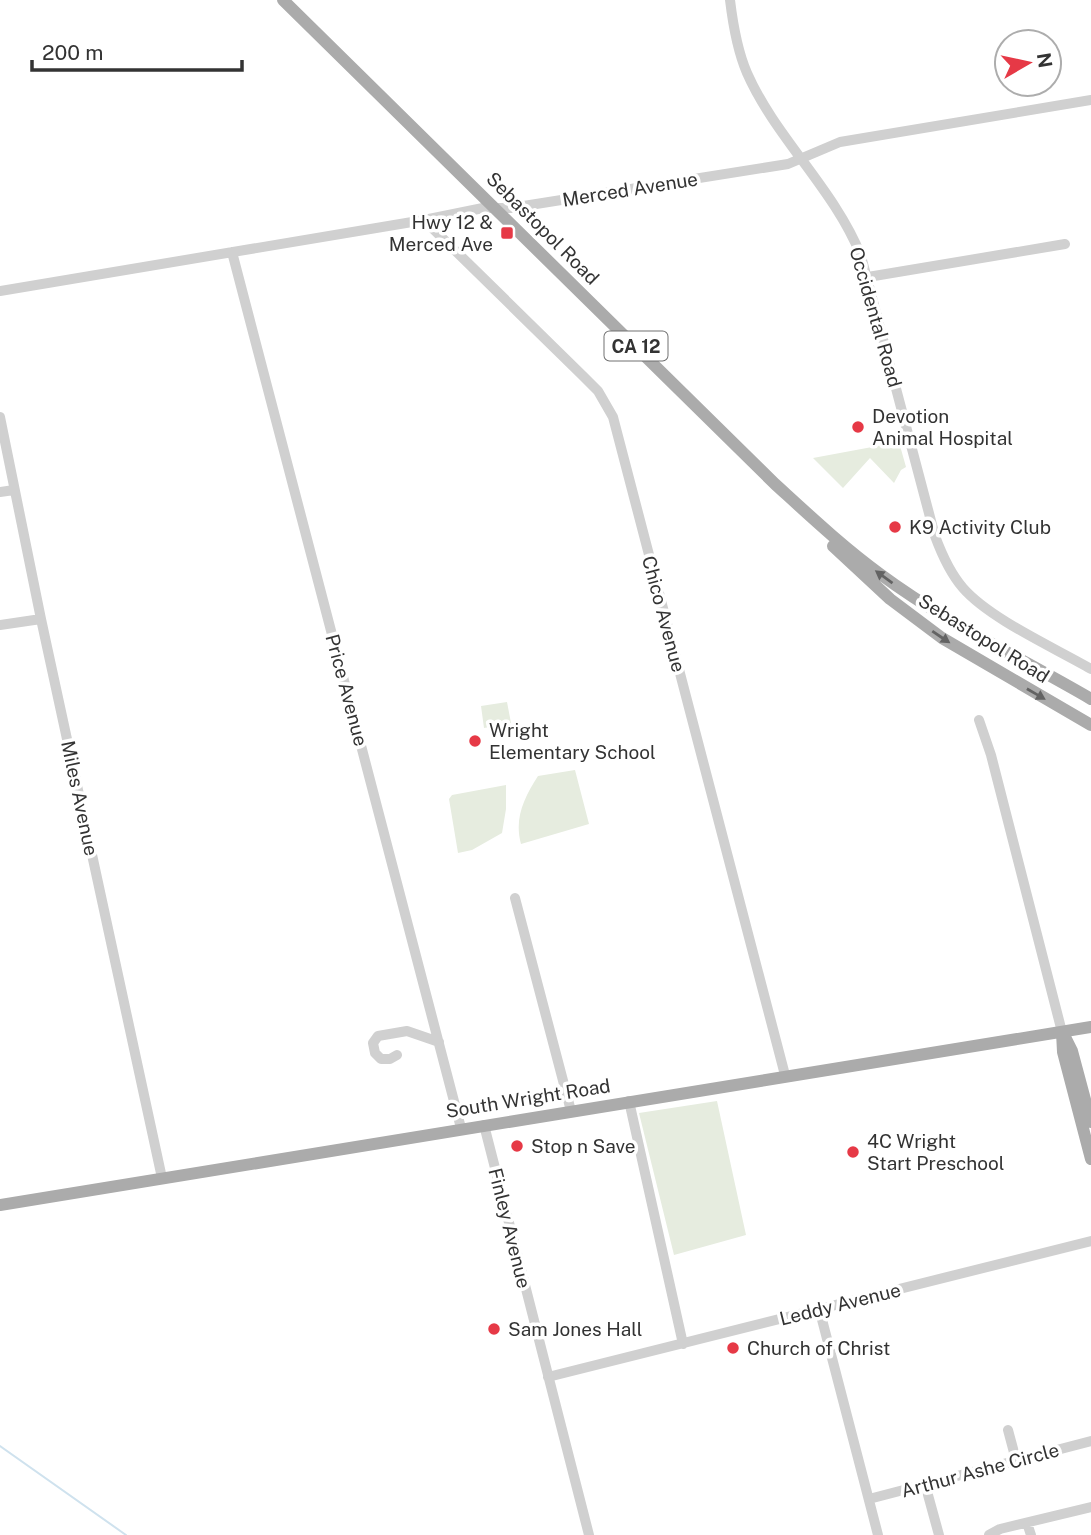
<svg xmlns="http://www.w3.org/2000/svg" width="1091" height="1535" font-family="'Public Sans',sans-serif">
  <rect width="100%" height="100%" fill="#fff"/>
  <!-- green -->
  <path fill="#e6ecdf" d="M899,442L906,467L901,470L894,483L870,458L843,488L813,458Z
    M507,702L511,723L484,728L481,706Z
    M575,770L589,824L521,844C514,818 524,798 538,776Z
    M506,785V809L502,833L472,850L458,853L449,799L452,795Z
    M717,1101L746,1235L674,1255L639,1113Z"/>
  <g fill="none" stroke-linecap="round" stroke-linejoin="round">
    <!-- stream -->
    <path stroke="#cfe2ee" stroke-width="2" d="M0,1446L126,1535"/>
    <!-- minor -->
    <path stroke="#d0d0d0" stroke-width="10" d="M730,0C733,25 737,50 747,73C775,137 835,190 861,256L935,536C942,555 950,573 963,588C990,619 1055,648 1091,669
      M424,220L582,375L598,391L613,417L785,1075
      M232,252L461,1128
      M868,277L1065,244
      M0,291L424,220L483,208H511L788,164L840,142L1091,100
      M0,417L41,619L162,1178
      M0,492L14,490
      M0,625L41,619
      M979,720L991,755L1062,1032
      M515,898L571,1111
      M397,1055L390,1059H381L375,1053L373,1043L378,1036L407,1031L439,1042
      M629,1101L683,1344
      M484,1125L589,1535
      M819,1308L878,1535
      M548,1377L1091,1241
      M1008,1430L1016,1460
      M925,1484L939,1535
      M869,1499L1091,1441
      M1027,1523L1031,1535
      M989,1535L1000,1529L1091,1507"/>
    <!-- major -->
    <path stroke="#ababab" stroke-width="12" d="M283,0L775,484C809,515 843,547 880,574C946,623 1021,658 1091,699
      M833,546L890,599L942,638L1091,725
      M1062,1032L1063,1052L1091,1159
      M1064,1035L1072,1051L1091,1122
      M0,1205L1091,1027"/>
  </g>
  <!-- one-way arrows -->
  <defs><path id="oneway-solid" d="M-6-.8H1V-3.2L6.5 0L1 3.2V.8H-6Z" transform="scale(1.75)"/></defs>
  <g fill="#636363">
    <use href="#oneway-solid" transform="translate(884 577) rotate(-144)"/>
    <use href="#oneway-solid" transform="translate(941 637) rotate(34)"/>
    <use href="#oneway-solid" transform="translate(1036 694) rotate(30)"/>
  </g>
  <!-- markers -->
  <g fill="#e63946" stroke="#fff" stroke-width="2.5">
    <rect x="500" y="226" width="14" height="14" rx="3.5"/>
    <circle cx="858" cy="427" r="7"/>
    <circle cx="895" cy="527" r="7"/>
    <circle cx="475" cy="741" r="7"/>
    <circle cx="517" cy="1146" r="7"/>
    <circle cx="853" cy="1152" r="7"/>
    <circle cx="494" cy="1329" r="7"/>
    <circle cx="733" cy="1348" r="7"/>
  </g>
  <g text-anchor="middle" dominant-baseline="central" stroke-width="7" stroke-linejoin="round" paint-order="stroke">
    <!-- shield labels -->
    <rect fill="#fff" stroke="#707070" stroke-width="2" x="604.5" y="331.5" width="63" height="29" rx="5"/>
    <g font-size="18" font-weight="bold" fill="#333">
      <text x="636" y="346">CA 12</text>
    </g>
    <!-- street labels -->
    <g font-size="19" fill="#333" stroke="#fff">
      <text transform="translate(630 189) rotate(-9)">Merced Avenue</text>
      <text transform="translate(543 228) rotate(45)">Sebastopol Road</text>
      <text transform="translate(876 317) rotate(74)">Occidental Road</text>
      <text transform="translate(664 614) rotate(75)">Chico Avenue</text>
      <text transform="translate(984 638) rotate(32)">Sebastopol Road</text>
      <text transform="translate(347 690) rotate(75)">Price Avenue</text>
      <text transform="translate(80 798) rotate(78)">Miles Avenue</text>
      <text transform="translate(528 1098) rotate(-9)">South Wright Road</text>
      <text transform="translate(510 1228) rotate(76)">Finley Avenue</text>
      <text transform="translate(840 1304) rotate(-14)">Leddy Avenue</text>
      <text transform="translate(980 1470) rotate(-15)">Arthur Ashe Circle</text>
    </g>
    <!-- poi labels -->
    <g font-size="19" fill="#333" stroke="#fff" text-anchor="start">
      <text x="493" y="222" text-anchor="end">Hwy 12 &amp;<tspan x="493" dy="22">Merced Ave</tspan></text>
      <text x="872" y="416">Devotion<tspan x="872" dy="22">Animal Hospital</tspan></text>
      <text x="909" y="527">K9 Activity Club</text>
      <text x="489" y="730">Wright<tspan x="489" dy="22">Elementary School</tspan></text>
      <text x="867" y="1141">4C Wright<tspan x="867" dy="22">Start Preschool</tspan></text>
      <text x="531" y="1146">Stop n Save</text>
      <text x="508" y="1329">Sam Jones Hall</text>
      <text x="747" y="1348">Church of Christ</text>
    </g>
  </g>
  <!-- north arrow -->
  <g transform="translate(1028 63) rotate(81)"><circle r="33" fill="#ffffff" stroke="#adadad" stroke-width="2"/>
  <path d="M0-5L12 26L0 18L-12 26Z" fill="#e63946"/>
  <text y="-10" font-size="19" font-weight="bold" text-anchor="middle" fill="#333333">N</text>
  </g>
  <!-- scale -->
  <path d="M32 60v10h210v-10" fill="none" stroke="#333333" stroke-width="3.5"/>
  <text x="42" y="60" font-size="21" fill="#333333" stroke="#ffffff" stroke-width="5" paint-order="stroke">200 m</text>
</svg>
